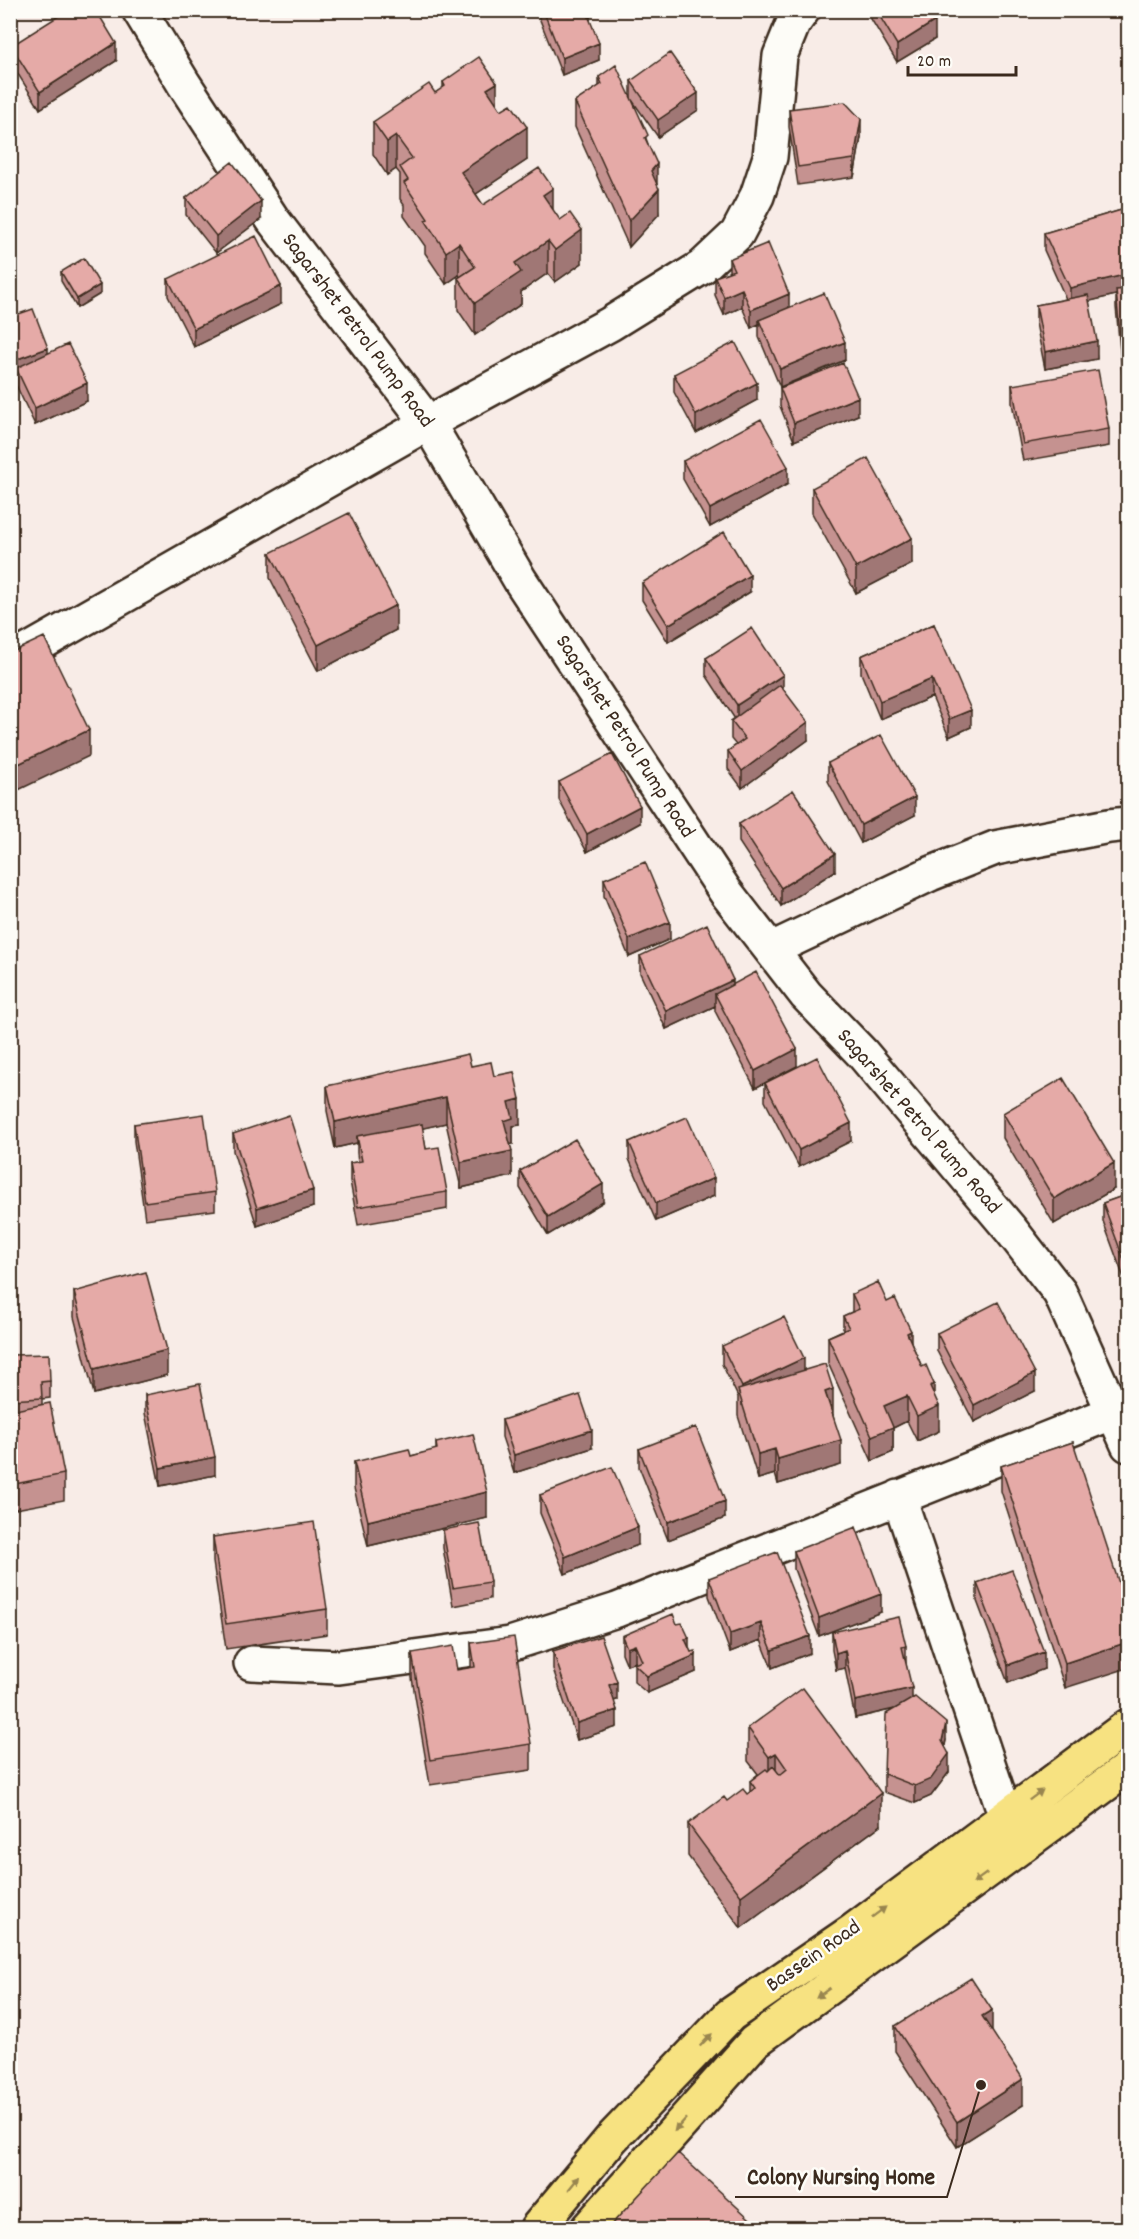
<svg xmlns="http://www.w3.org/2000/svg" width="1139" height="2239" font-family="Dekko,sans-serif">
  <rect width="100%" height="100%" fill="#f8ece7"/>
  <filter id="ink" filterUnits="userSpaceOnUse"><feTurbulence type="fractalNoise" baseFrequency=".0167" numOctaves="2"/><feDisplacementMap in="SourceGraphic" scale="12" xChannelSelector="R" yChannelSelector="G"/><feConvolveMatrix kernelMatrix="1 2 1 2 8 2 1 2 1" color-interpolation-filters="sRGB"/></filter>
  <g filter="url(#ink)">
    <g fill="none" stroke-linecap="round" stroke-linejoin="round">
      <defs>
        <path id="minor" d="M139,10L184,84L273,220L428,423L520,580L725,891L806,995L862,1053L1011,1230L1060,1293L1128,1445
          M10,661L428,423L610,324L702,267L737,234L757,196L770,157L780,56L793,24L803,10
          M772,949L930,874L995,848L1109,826L1128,824
          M899,1497L1006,1817L1017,1842
          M251,1663L339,1667L510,1644L617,1610L1114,1412"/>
        <path id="major" d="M537,2228L612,2138L730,2015L854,1930L1128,1726
          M588,2228L754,2042L1128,1768"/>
      </defs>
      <!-- minor casing -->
      <use href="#minor" stroke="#3b2a1e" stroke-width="38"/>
      <!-- major casing -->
      <use href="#major" stroke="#3b2a1e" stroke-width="38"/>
      <!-- minor -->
      <use href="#minor" stroke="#fdfcf7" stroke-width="33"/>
      <!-- major -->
      <use href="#major" stroke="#f7e281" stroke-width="33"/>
    </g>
    <!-- wall -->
    <path fill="#c59290" stroke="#3b2a1e" stroke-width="1.5" d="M536,10H590V21L599,60L562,75Z
      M871,10H928L935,39L897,62L871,19Z
      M11,46L116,61L40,109L11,63Z
      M599,77L631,98V81L698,110L658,137L632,100L648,144L659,214L629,247L575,127V102L599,86Z
      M443,82L497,104L527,160L476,194L483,205L553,211L582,263L555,282L548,273L521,292V304L475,335L458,310V278L460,277L459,275L446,284L425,253V246L404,216V205L400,199V174L396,169L387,175L373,154V122L435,93L443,88Z
      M789,109L861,137L854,177L798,185L789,127Z
      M186,198L261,219L216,253L186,215Z
      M1128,208V372L1122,373L1116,307V295L1089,301L1097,359L1045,369L1036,323V305L1066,299L1044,250V233Z
      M729,259L789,308L845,360L780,387L759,337V324L751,328L742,307L724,315L715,295V277L729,272Z
      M61,272L100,294L77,308L61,281Z
      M168,279L281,304L194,347L168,296Z
      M10,317L48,353L87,401L35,425L16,385V377L12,378L10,375Z
      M674,374L757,400L696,433L674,392Z
      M1012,385L1109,429V446L1023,461L1012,403Z
      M780,388L858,415L794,441L780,406Z
      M1128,392V416L1127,410V393Z
      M683,461L788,484L710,527L683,479Z
      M812,488L912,564L856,593L812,513Z
      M270,553L396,630L318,671L270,578Z
      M642,583L750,592L668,642L642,600Z
      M934,624L971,727L949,737L932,697L880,719L861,673V656Z
      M706,658L783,690L808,740L742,788L728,769V751L736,745L731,739V721L735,719L706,675Z
      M828,763L915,815L861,843L828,781Z
      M559,782L640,823L587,852L559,800Z
      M739,824L835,871L781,906L739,842Z
      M604,879L670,939L629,957L604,896Z
      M640,956L733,984L797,1066L755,1088L715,1011V1006L666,1029L640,973Z
      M471,1066L494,1076L520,1125L513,1126V1144H510L512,1176L461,1188L446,1123L422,1128L426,1149L447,1192V1209L358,1225L350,1181V1163L358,1162L357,1153V1143L335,1148L327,1111V1086Z
      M765,1083L851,1141L799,1167L765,1101Z
      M1003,1113L1114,1189L1054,1224L1003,1138Z
      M134,1124L215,1192V1210L145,1219L134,1141Z
      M233,1134L313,1207L257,1226L233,1151Z
      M629,1142L714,1196L656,1221L629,1159Z
      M520,1171L603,1202L548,1235L520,1188Z
      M1128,1194V1289L1103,1221V1203Z
      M74,1292L167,1375L94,1394L74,1317Z
      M852,1294L887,1302L911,1342L934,1394L939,1431L917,1441L907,1421L893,1428V1452L872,1461L828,1363V1337L843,1330V1316L852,1312Z
      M937,1333L1035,1391L974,1422L937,1351Z
      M722,1346L804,1370L833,1415L841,1465L778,1484L775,1474L758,1479L738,1416V1397L722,1364Z
      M10,1355L50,1381V1398L42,1399V1405L64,1474V1500L10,1510Z
      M145,1395L215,1475L160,1486L145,1413Z
      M502,1420L592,1448L514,1473L502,1437Z
      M1073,1442L1065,1688L1001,1491V1466Z
      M436,1443L487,1518L368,1546L354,1488V1462L411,1456L436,1450Z
      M639,1449L725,1518L668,1540L639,1467Z
      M540,1495L638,1545L565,1574L540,1513Z
      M443,1530L490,1582V1599L453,1606L443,1548Z
      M213,1537L327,1609V1634L226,1649L213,1562Z
      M794,1551L881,1612L819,1636L794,1569Z
      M709,1578L810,1653L772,1668L761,1640L730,1652L709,1596Z
      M977,1583L1044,1669L1008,1683L977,1601Z
      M677,1624L689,1648L696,1672L647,1693L634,1682V1664H635V1662L627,1665L622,1653V1636Z
      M832,1632L906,1646V1664L912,1699L946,1740L945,1746L949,1772L931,1796L915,1803L884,1792V1774L895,1709L855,1718L845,1668L836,1670L832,1650Z
      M471,1643L531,1744V1770L430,1785L412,1678V1653L457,1670L471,1668Z
      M553,1651L617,1700L614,1701L617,1727L577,1740L553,1669Z
      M748,1728L881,1825L741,1928L688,1856V1824L727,1801L747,1794L750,1793V1781L758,1774L748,1761Z
      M895,2026L1023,2105L957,2147L895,2051Z"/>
    <!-- shaded-wall -->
    <path fill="#a07775" stroke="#3b2a1e" stroke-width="1.5" d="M585,10H590V23Z
      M935,21V39L897,62V45Z
      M116,43V61L40,109V92Z
      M599,43V60L562,75V58Z
      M497,83V116L487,89Z
      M698,93V110L658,137V120Z
      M861,119V137L854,177V159Z
      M527,127V160L461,204V172Z
      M396,136V169L387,175V142Z
      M657,164V190L651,171Z
      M553,188V221L543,195Z
      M659,189V214L629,247V221Z
      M261,201V219L216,253V236Z
      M582,230V263L555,282V250Z
      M548,241V273L521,292V304L475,335V303L515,263Z
      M459,243V275L446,284V252Z
      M1128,274V292L1070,306V288Z
      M100,285V294L77,308V299Z
      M281,286V304L194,347V329Z
      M742,289V307L724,315V297Z
      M789,294V312L759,320V324L751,328V310Z
      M1097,341V359L1045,369V352Z
      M845,342V360L780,387V369Z
      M48,348V366L16,368V377L12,378V361Z
      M87,383V401L35,425V408Z
      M757,383V400L696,433V415Z
      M858,397V415L794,441V423Z
      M788,467V484L710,527V509Z
      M912,538V564L856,593V568Z
      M750,575V592L668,642V625Z
      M396,605V630L318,671V645Z
      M783,675V693L737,723V705Z
      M932,679V697L880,719V701Z
      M971,710V727L949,737V719Z
      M808,722V740L742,788V771Z
      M89,730V756L10,794V768Z
      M915,797V815L861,843V825Z
      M640,806V823L587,852V834Z
      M835,854V871L781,906V888Z
      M670,922V939L629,957V939Z
      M733,980V997L715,994V1006L666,1029V1011Z
      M797,1049V1066L755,1088V1071Z
      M446,1097V1123L358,1143L357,1136V1143L335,1148V1122Z
      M520,1099V1125L513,1126V1144L504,1146V1121L509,1102Z
      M851,1123V1141L799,1167V1150Z
      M512,1151V1176L461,1188V1162Z
      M1114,1163V1189L1054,1224V1199Z
      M714,1178V1196L656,1221V1203Z
      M603,1184V1202L548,1235V1217Z
      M313,1190V1207L257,1226V1208Z
      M911,1331V1357L907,1333Z
      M167,1350V1375L94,1394V1369Z
      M804,1358V1375L742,1405V1387Z
      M1035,1373V1391L974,1422V1405Z
      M934,1384V1408L939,1406V1431L917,1441V1416L930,1386Z
      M833,1389V1415L825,1392Z
      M907,1396V1421L893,1428V1452L872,1461V1436L884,1406Z
      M592,1430V1448L514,1473V1455Z
      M841,1440V1465L778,1484V1459Z
      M775,1449V1474L758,1479V1454Z
      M215,1457V1475L160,1486V1468Z
      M487,1492V1518L368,1546V1521Z
      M725,1501V1518L668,1540V1522Z
      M638,1527V1545L565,1574V1557Z
      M881,1594V1612L819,1636V1618Z
      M761,1623V1640L730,1652V1634Z
      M810,1636V1653L772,1668V1650Z
      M689,1638V1655L685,1639Z
      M1128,1642V1668L1065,1688V1663Z
      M635,1645V1662L627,1665V1648Z
      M845,1650V1668L836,1670V1653Z
      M1044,1652V1669L1008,1683V1665Z
      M696,1655V1672L647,1693V1676Z
      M617,1682V1700L609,1702V1685Z
      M912,1688V1705L855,1718V1701Z
      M617,1710V1727L577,1740V1723Z
      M946,1723V1740L942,1758V1741Z
      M776,1753V1785L769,1789V1757Z
      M949,1754V1772L931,1796L915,1803V1786Z
      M881,1793V1825L741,1928V1896Z
      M992,2010V2036L982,2016Z
      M1023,2079V2105L957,2147V2122Z"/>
    <!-- building -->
    <path fill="#e5aaa7" stroke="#3b2a1e" stroke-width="1.5" d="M68,10H96L116,43L40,92L11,46Z
      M543,10H586L599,43L562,58Z
      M876,10H928L935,21L897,45Z
      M670,53L698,93L658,120L631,81Z
      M479,57L497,83L487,89L501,110L511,104L527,127L461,172L483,205L539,168L553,188L543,195L560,220L570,213L582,230L555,250L548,241L515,263L521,272L475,303L458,278L475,267L459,243L446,252L425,220L428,219L404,183L408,180L400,167L412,158L396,136L387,142L373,122L429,84L435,93L445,86L443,82Z
      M616,65L648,135L645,138L657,164L651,171L659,189L629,221L575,102L602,84L599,77Z
      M845,102L861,119L854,159L798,167L789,109Z
      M232,162L261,201L216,236L186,198Z
      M1128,208V274L1070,288L1044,233Z
      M256,236L281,286L194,329L168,279Z
      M768,243L789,294L751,310L742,289L724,297L715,277L734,270L729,259Z
      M84,258L100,285L77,299L61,272Z
      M1128,289V355H1122L1116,290Z
      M824,293L845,342L780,369L759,320Z
      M1088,295L1097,341L1045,352L1036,305Z
      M33,309L48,348L12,361L10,357V317Z
      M735,342L757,383L696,415L674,374Z
      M68,344L87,383L35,408L16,368Z
      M843,363L858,397L794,423L780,388Z
      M1098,370L1109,429L1023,444L1012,385Z
      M761,419L788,467L710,509L683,461Z
      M868,458L912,538L856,568L812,488Z
      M349,513L396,605L318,645L270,553Z
      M724,532L750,575L668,625L642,583Z
      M934,624L971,710L949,719L932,679L880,701L861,656Z
      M752,628L783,675L737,705L706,658Z
      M44,637L89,730L10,768V653Z
      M780,685L808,722L742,771L728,751L745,739L731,721Z
      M881,735L915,797L861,825L828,763Z
      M612,754L640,806L587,834L559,782Z
      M793,790L835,854L781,888L739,824Z
      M645,862L670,922L629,939L604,879Z
      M707,924L733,980L666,1011L640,956Z
      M756,972L797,1049L755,1071L715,994Z
      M468,1054L471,1066L491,1062L494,1076L514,1072L520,1099L509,1102L513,1118L504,1121L512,1151L461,1162L446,1097L335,1122L327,1086Z
      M817,1057L851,1123L799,1150L765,1083Z
      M1063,1078L1114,1163L1054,1199L1003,1113Z
      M204,1114L215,1192L145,1202L134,1124Z
      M289,1115L313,1190L257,1208L233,1134Z
      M687,1117L714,1178L656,1203L629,1142Z
      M422,1124L426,1149L439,1147L447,1192L358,1207L350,1163L362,1161L357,1136Z
      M575,1139L603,1184L548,1217L520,1171Z
      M1128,1194V1271L1103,1203Z
      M146,1272L167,1350L94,1369L74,1292Z
      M878,1282L887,1302L895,1298L911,1331L907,1333L922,1367L926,1365L934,1384L930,1386L939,1406L917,1416L907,1396L884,1406L893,1427L872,1436L828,1337L849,1328L843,1316L859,1309L852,1294Z
      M998,1302L1035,1373L974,1405L937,1333Z
      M784,1317L804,1358L742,1387L722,1346Z
      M49,1354L50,1381L41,1382L42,1398L10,1400V1355Z
      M825,1364L833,1389L825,1392L841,1440L778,1459L775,1449L758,1454L738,1390Z
      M200,1384L215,1457L160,1468L145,1395Z
      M580,1395L592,1430L514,1455L502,1420Z
      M50,1403L64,1474L10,1485V1411Z
      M696,1427L725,1501L668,1522L639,1449Z
      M473,1434L487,1492L368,1521L354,1462L409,1449L411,1456L437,1449L436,1443Z
      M1073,1442L1128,1611V1642L1065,1663L1001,1466Z
      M612,1467L638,1527L565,1557L540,1495Z
      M314,1522L327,1609L226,1624L213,1537Z
      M479,1523L490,1582L453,1588L443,1530Z
      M856,1527L881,1594L819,1618L794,1551Z
      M777,1552L810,1636L772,1650L761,1623L730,1634L709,1578Z
      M1012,1570L1044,1652L1008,1665L977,1583Z
      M673,1614L677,1624L682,1623L689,1638L685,1639L691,1652L695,1651L696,1655L647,1676L634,1664L642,1661L635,1645L627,1648L622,1636Z
      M899,1617L906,1646L902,1647L912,1688L855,1701L845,1650L836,1653L832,1632Z
      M601,1636L617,1682L609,1685L617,1710L577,1723L553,1651Z
      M514,1637L531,1744L430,1760L412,1653L453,1646L457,1670L475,1667L471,1643Z
      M803,1688L881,1793L741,1896L688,1824L724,1797L727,1801L743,1789L747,1794L755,1788L750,1781L766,1769L768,1771L773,1766L780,1775L787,1769L776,1753L769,1757L748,1728Z
      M915,1697L946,1723L942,1741L949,1754L931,1779L915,1786L884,1774L886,1714Z
      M971,1978L992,2010L982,2016L1023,2079L957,2122L895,2026Z
      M678,2153L761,2229H610L609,2227Z"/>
    <!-- one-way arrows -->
    <defs><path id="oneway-solid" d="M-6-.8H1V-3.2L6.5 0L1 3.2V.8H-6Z" transform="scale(1.5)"/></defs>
    <g fill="#998650">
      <use href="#oneway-solid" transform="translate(1036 1795) rotate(-37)"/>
      <use href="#oneway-solid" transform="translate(980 1878) rotate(144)"/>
      <use href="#oneway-solid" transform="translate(879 1912) rotate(-37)"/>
      <use href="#oneway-solid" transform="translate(823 1993) rotate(144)"/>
      <use href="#oneway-solid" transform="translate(706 2040) rotate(-46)"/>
      <use href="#oneway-solid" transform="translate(680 2125) rotate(132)"/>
      <use href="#oneway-solid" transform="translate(574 2183) rotate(-51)"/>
    </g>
  </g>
  <g text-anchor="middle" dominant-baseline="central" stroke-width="5" stroke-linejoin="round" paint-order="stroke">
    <!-- street labels -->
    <g font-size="22" fill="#3b2a1e" stroke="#fdfcf7">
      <text transform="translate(357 331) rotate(53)">Sagarshet Petrol Pump Road</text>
      <text transform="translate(624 737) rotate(57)">Sagarshet Petrol Pump Road</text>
      <text transform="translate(918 1122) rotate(49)">Sagarshet Petrol Pump Road</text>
      <text transform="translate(814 1957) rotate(-35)">Bassein Road</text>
    </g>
  </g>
  <!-- callouts -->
  <path fill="none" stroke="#3b2a1e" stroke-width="2" d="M981 2085L947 2197H735"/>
  <circle fill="#3b2a1e" stroke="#fdfcf7" stroke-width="2" cx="981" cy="2085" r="6"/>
  <g font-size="24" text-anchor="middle" font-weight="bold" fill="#3b2a1e" stroke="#fdfcf7" stroke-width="5" stroke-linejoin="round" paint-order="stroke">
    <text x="841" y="2184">Colony Nursing Home</text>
  </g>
  <!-- margin -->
  <rect width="1139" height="2239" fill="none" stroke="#fdfcf7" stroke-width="36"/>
  <rect x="18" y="18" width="1103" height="2203" fill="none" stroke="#3b2a1e" stroke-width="2" filter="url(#ink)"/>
  <!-- scale -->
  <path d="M908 66v9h108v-9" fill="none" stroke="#3b2a1e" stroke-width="3"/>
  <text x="917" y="66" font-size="18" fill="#3b2a1e" stroke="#fdfcf7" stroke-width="4.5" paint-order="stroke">20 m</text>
</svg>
